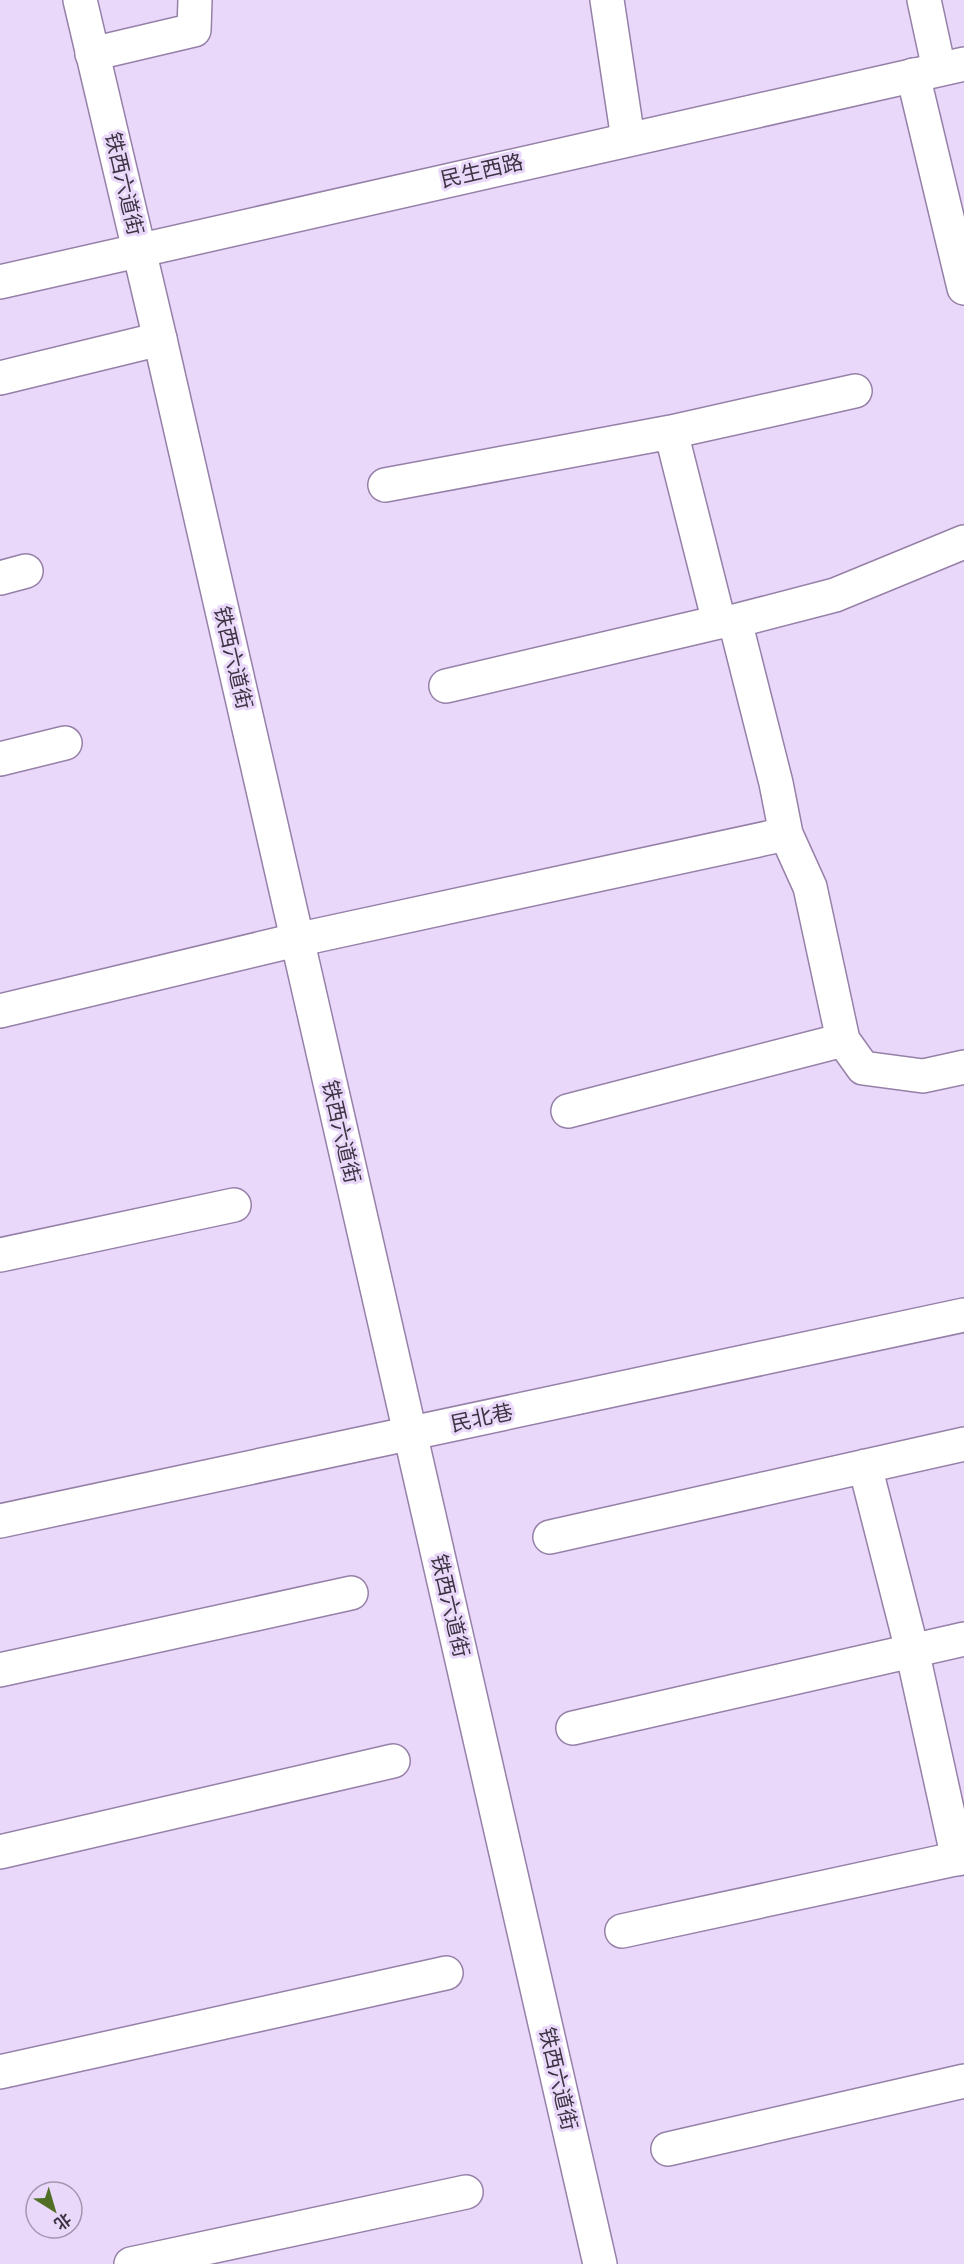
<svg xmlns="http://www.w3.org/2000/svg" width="964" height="2264" font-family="Spectral,'Noto Sans SC',serif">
  <rect width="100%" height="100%" fill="#ead8fa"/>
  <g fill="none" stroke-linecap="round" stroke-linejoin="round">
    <defs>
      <path id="minor" d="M607,0L628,139
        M924,0L939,69
        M92,54L194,30L195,0
        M913,75L964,288
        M0,378L160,339
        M671,432L719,622
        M385,485L671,432L855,391
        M0,578L26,571
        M735,621L776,783L786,834L810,887L843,1040L863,1068L923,1076L964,1067
        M446,686L719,622L735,621L835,595L964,542
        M0,759L65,743
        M0,1011L296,940L786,834
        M568,1111L843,1040
        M0,1255L234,1205
        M865,1466L912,1650L958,1859
        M0,1521L964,1315
        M550,1537L964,1444
        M0,1670L351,1593
        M573,1728L964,1639
        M0,1852L393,1761
        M622,1931L964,1857
        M0,2072L446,1973
        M668,2149L964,2081
        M131,2264L466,2192"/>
      <path id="major" d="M80,0L160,339L600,2264
        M0,282L964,64"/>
    </defs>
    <!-- minor casing -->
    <use href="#minor" stroke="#9680a8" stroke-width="36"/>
    <!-- major casing -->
    <use href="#major" stroke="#9680a8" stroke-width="36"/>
    <!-- minor -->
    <use href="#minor" stroke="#fff" stroke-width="33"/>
    <!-- major -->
    <use href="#major" stroke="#fff" stroke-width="33"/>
  </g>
  <g text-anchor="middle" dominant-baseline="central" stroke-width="6" stroke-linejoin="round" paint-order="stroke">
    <!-- street labels -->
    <g font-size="21" fill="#3c3343" stroke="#ead8fa">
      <text transform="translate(482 172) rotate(-13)">民生西路</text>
      <text transform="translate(123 184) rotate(77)">铁西六道街</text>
      <text transform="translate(232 658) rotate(77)">铁西六道街</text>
      <text transform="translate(340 1132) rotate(77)">铁西六道街</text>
      <text transform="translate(482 1419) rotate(-12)">民北巷</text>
      <text transform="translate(449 1606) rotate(77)">铁西六道街</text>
      <text transform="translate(557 2079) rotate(77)">铁西六道街</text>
    </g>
  </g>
  <!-- north arrow -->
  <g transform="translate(54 2210) rotate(143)"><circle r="28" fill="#ead8fa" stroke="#a496b1" stroke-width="1.5"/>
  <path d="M0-4.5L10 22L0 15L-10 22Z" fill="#506f25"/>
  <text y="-9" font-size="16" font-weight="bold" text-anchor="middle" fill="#3c3343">北</text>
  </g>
</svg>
